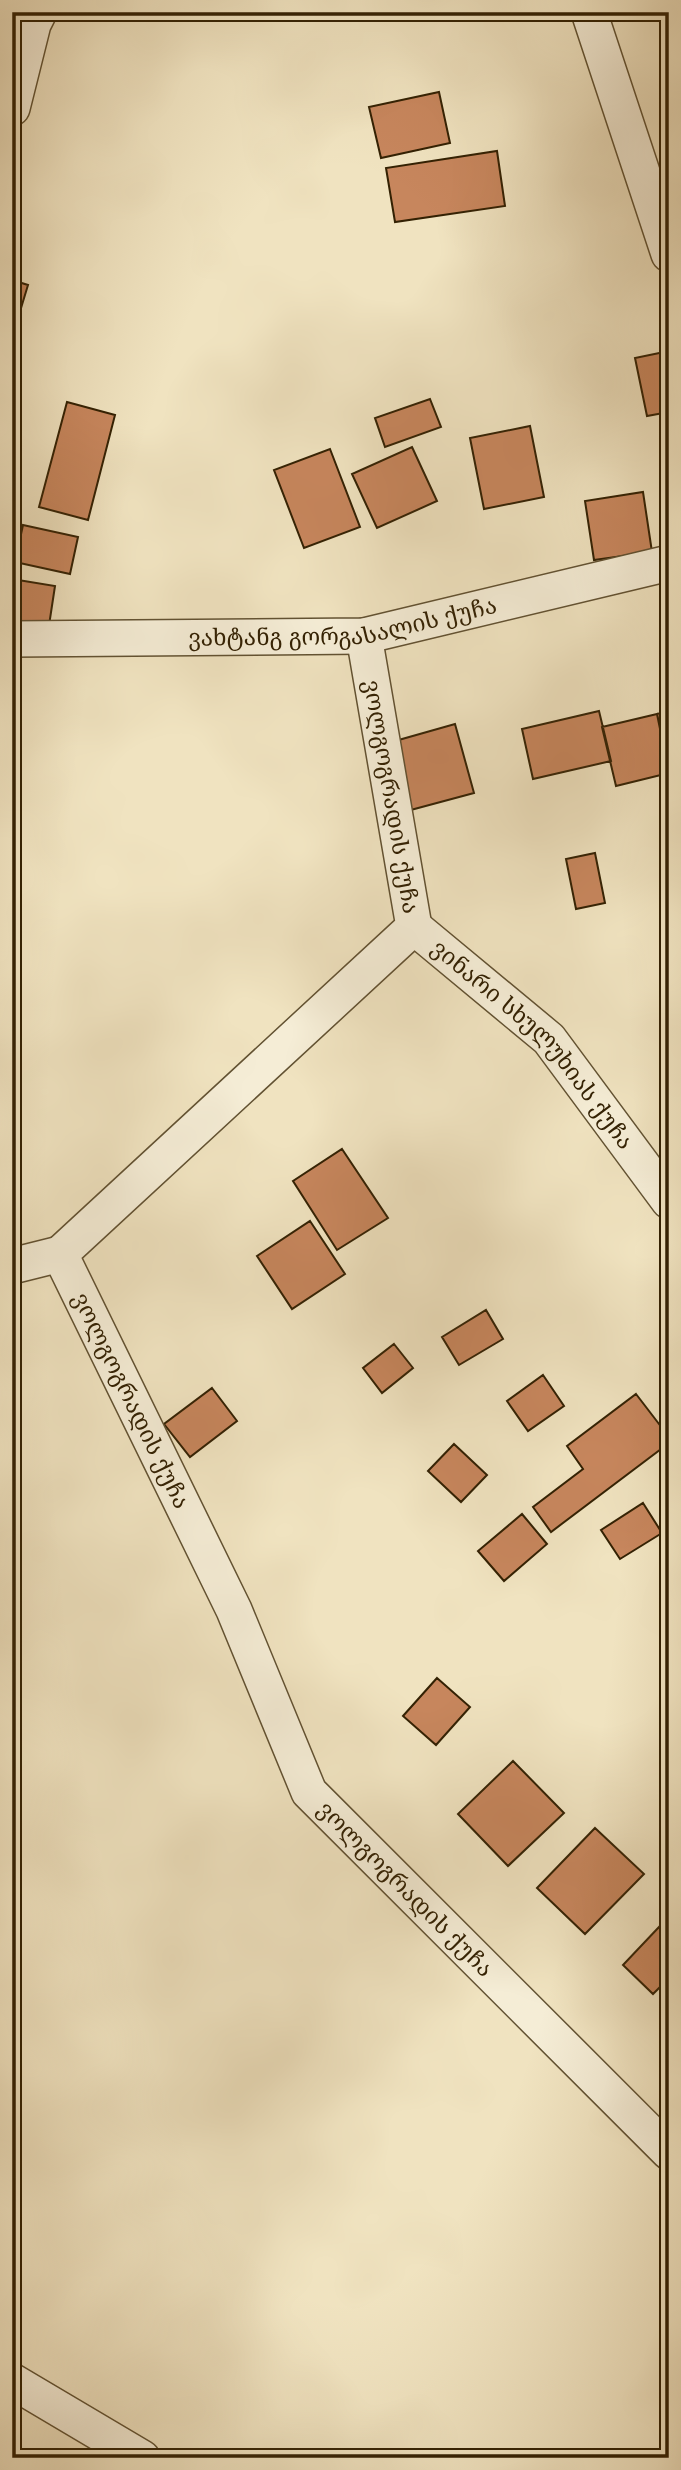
<svg xmlns="http://www.w3.org/2000/svg" width="681" height="2470" font-family="'Libre Caslon Text','Noto Serif Georgian',serif">
  <rect width="100%" height="100%" fill="#f0e3c0"/>
  <filter id="stains"><feTurbulence type="fractalNoise" baseFrequency=".00286" numOctaves="4"/><feColorMatrix values="0 0 0 0 .2 0 0 0 0 .09 0 0 0 0 .02 0 0 0 .5 -.17"/></filter>
  <radialGradient id="worn" r=".72"><stop offset=".6" stop-color="#630" stop-opacity="0"/><stop offset="1" stop-color="#630" stop-opacity=".3"/></radialGradient>
  <!-- building -->
  <path fill="#c7865d" stroke="#332103" stroke-width="2" d="M439,92L450,143L381,158L369,107Z
    M497,151L505,206L395,222L386,168Z
    M12,280L28,285L12,338Z
    M669,351V412L647,416L635,358Z
    M430,399L441,427L385,447L375,418Z
    M67,402L115,415L88,520L39,507Z
    M530,426L544,497L484,509L470,438Z
    M412,447L437,501L377,528L352,474Z
    M330,449L360,527L304,548L274,470Z
    M643,492L652,552L594,560L585,501Z
    M23,525L78,537L70,574L15,562Z
    M12,579L55,586L48,632L12,626Z
    M599,711L611,761L533,779L522,729Z
    M669,711V765L657,714Z
    M657,714L669,773L616,786L602,727Z
    M455,724L474,793L407,811L388,743Z
    M595,853L605,903L576,909L566,859Z
    M342,1149L388,1218L337,1250L293,1181Z
    M310,1221L345,1274L292,1309L257,1256Z
    M486,1310L503,1339L459,1365L442,1337Z
    M394,1344L413,1368L382,1393L363,1368Z
    M543,1375L564,1406L528,1431L507,1401Z
    M212,1388L237,1421L190,1457L164,1424Z
    M636,1394L669,1437V1443L551,1532L533,1507L583,1469L567,1446Z
    M454,1444L487,1475L461,1502L428,1471Z
    M643,1503L662,1533L620,1559L601,1530Z
    M522,1514L547,1544L504,1581L478,1551Z
    M437,1678L470,1707L436,1745L403,1716Z
    M513,1761L564,1813L508,1866L458,1814Z
    M595,1828L644,1874L585,1934L537,1888Z
    M659,1927L669,1937V1978L653,1994L623,1965Z"/>
  <g fill="none" stroke-linecap="round" stroke-linejoin="round">
    <defs>
      <g id="street">
        <path d="M589,12L669,254"/>
        <path d="M12,108L33,24L39,12"/>
        <path id="s1" d="M364,636L414,927L60,1254L234,1610L309,1792L669,2152"/>
        <path id="s2" d="M12,639L364,636L669,563"/>
        <path id="s3" d="M414,927L549,1039L669,1201"/>
        <path d="M12,1266L60,1254"/>
        <path d="M12,2381L142,2458"/>
      </g>
    </defs>
    <!-- street casing -->
    <use href="#street" stroke="#625232" stroke-width="38"/>
    <!-- street -->
    <use href="#street" stroke="#f5edd6" stroke-width="35"/>
  </g>
  <g text-anchor="middle" dominant-baseline="central" stroke-width="5" stroke-linejoin="round" paint-order="stroke">
    <!-- street labels -->
    <g font-size="23" fill="#332103" stroke="#f5edd6">
      <text stroke="none"><textPath href="#s2" startOffset="332">ვახტანგ გორგასალის ქუჩა</textPath></text>
      <text stroke="none"><textPath href="#s1" startOffset="163">ვოლგოგრადის ქუჩა</textPath></text>
      <text stroke="none"><textPath href="#s3" startOffset="168">ვინარი სხულუხიას ქუჩა</textPath></text>
      <text stroke="none"><textPath href="#s1" startOffset="940">ვოლგოგრადის ქუჩა</textPath></text>
      <text stroke="none"><textPath href="#s1" startOffset="1507">ვოლგოგრადის ქუჩა</textPath></text>
    </g>
  </g>
  <!-- margin -->
  <rect width="681" height="2470" fill="none" stroke="#f0e3c0" stroke-width="42"/>
  <rect x="14" y="14" width="653" height="2442" fill="none" stroke="#332103" stroke-width="3.5"/>
  <rect x="21" y="21" width="639" height="2428" fill="none" stroke="#332103" stroke-width="2"/>
  <rect width="100%" height="100%" filter="url(#stains)"/>
  <rect width="100%" height="100%" fill="url(#worn)"/>
</svg>
